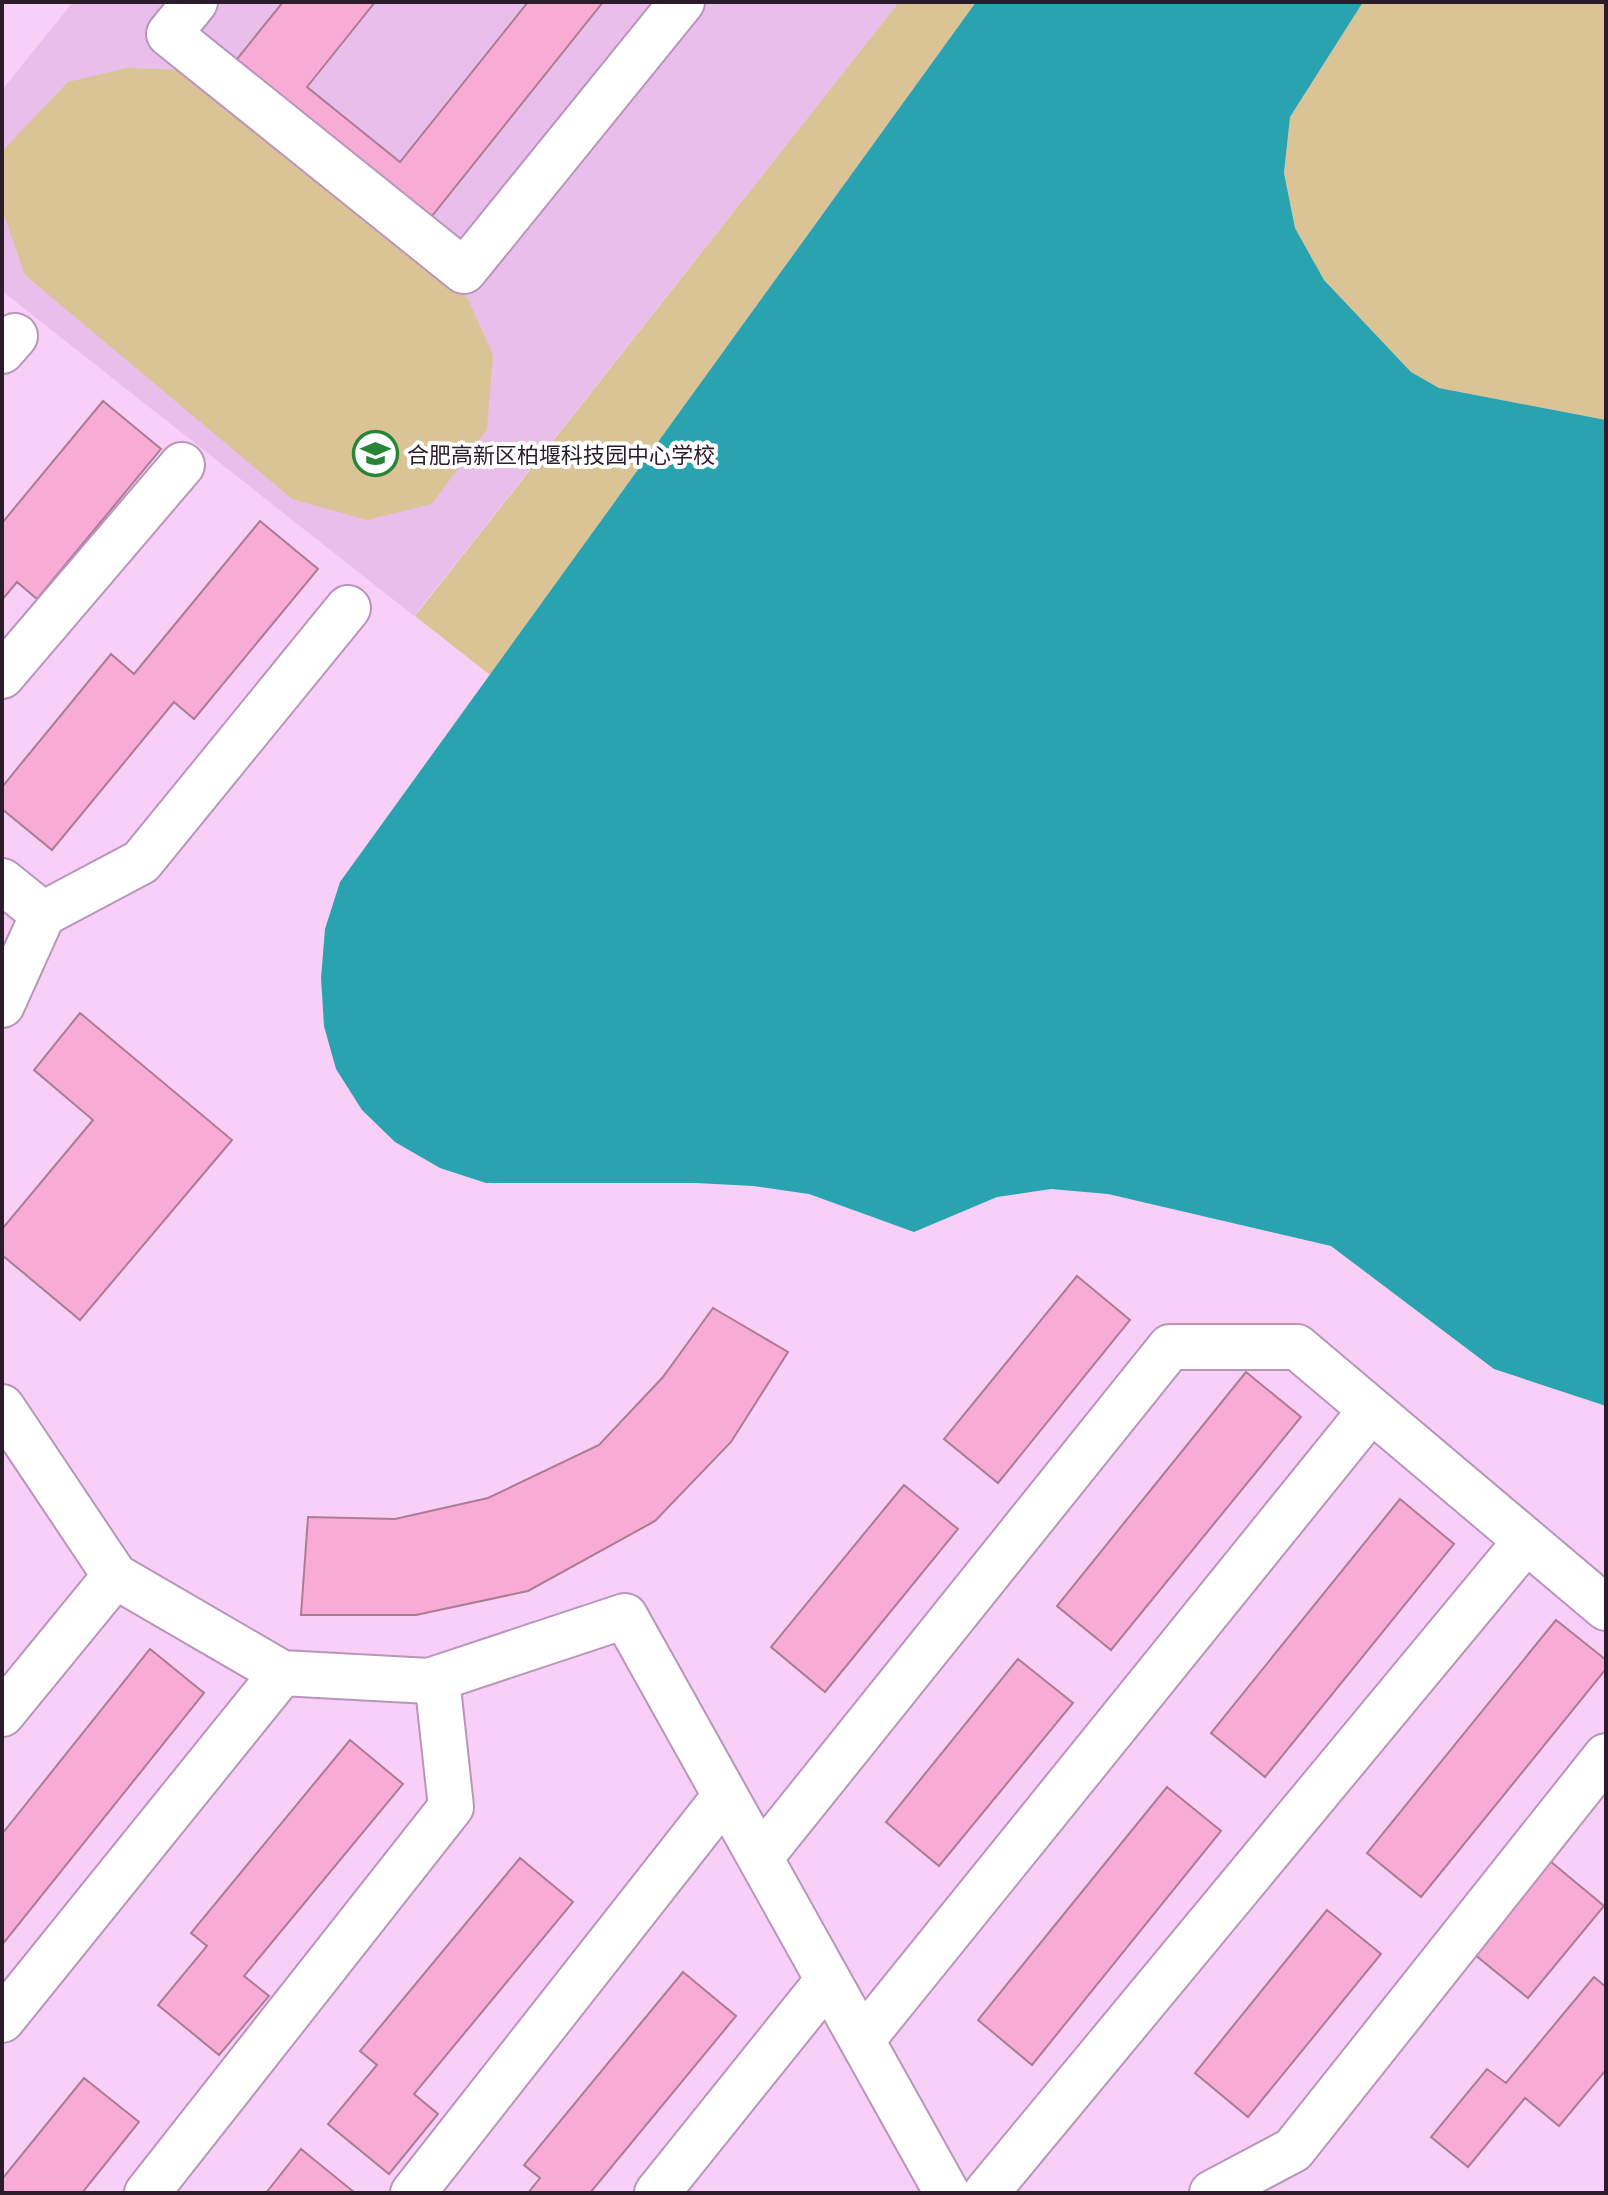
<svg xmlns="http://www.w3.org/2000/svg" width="1608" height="2195" font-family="Barlow,'Noto Sans SC',sans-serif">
  <rect width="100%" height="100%" fill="#f7cff7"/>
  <!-- built -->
  <path fill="#eabeea" d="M73,2H899L414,616L2,291V90Z"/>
  <!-- green -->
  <path fill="#dac495" d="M899,2H976L490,675L415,616Z
    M1363,2H1606V420L1439,388L1411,372L1324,280L1295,228L1284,173L1290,117Z
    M127,68L184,70L468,299L493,355L487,429L432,504L367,520L292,499L25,275L2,210V151L68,82Z"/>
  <!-- water -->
  <path fill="#2aa3b0" d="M976,2H1363L1290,117L1284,173L1295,228L1324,280L1411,372L1439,388L1606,420V1406L1494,1369L1331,1246L1108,1194L1051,1189L997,1197L914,1232L809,1194L753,1186L696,1183H486L440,1168L395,1142L362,1110L336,1069L324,1026L321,978L325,929L340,882Z"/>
  <!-- building -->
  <path fill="#f8acd5" stroke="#ac7c95" stroke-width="2" d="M283,2H375L307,87L400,162L528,2H603L428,221L233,64Z
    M103,401L161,449L37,599L17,582L2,600V523Z
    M260,521L318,569L194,719L174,702L52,850L2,809V787L111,654L134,674Z
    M80,1013L232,1140L80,1320L2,1255V1229L93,1120L34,1070Z
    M1077,1276L1130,1320L998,1483L944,1439Z
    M713,1308L788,1352L731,1442L655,1521L528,1591L416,1615H301L308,1517L395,1519L488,1498L599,1445L663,1377Z
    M1246,1372L1301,1417L1111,1650L1057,1606Z
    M904,1485L958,1529L825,1692L771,1647Z
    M1400,1499L1454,1544L1265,1777L1211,1733Z
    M1556,1620L1606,1660V1669L1421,1897L1367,1853Z
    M150,1649L204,1693L2,1945V1834Z
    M1018,1659L1073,1703L939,1866L886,1822Z
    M350,1740L403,1784L244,1976L269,1996L219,2055L158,2005L207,1946L191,1933Z
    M1167,1787L1221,1831L1032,2065L978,2020Z
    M520,1858L573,1902L414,2094L438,2114L389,2174L328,2124L377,2065L360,2051Z
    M1550,1861L1604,1906L1528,1998L1474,1954Z
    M1327,1910L1381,1954L1248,2117L1195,2073Z
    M683,1972L736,2016L590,2193H528L540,2178L524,2165Z
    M1594,1977L1606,1987V2070L1559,2126L1525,2098L1468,2167L1431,2137L1487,2069L1506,2083Z
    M84,2078L139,2122L82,2193H2V2179Z
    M301,2149L355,2193H266Z"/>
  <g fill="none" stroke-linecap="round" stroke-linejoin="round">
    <defs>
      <path id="minor" d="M195,2L169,34L464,271L682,2
        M2,351L15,336
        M2,676L182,465
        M2,881L43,914L2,1005
        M43,914L141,862L348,608
        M2,1407L115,1576L282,1673L429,1681L625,1616L947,2193
        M2,1714L115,1576
        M760,1858L1170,1347H1297L1606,1608
        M2,2020L282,1673
        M862,2040L1371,1410
        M147,2193L451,1807L437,1679
        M413,2193L725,1796
        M657,2193L828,1980
        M986,2193L1526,1541
        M1212,2193L1293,2150L1606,1756"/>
    </defs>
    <!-- minor casing -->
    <use href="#minor" stroke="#ba95bb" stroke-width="48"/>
    <!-- minor -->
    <use href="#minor" stroke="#fff" stroke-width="44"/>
  </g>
  <!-- icons -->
  <defs>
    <symbol id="school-ring" viewBox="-11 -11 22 22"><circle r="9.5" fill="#fff" stroke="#288537" stroke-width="1.5"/><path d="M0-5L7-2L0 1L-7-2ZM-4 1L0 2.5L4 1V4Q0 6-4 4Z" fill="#288537"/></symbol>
  </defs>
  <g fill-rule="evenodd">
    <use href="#school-ring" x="350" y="428" width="51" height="51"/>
  </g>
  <g text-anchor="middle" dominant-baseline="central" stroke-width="8" stroke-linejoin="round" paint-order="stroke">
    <!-- poi labels -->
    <g font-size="22" fill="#2b1c2b" stroke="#fff" text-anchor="start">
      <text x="407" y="454">合肥高新区柏堰科技园中心学校</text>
    </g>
  </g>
  <!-- border -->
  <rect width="1608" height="2195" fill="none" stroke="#2b1c2b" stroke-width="8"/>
</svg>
